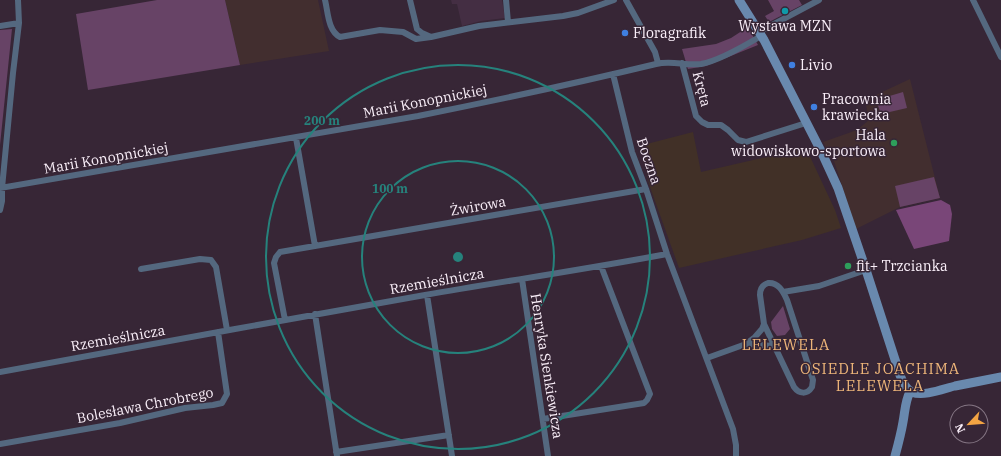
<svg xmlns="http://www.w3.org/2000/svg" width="1001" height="456" font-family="'IBM Plex Serif',serif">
  <rect width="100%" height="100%" fill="#372636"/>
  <!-- built -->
  <path fill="#442e43" d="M451,0H502L505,18L481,21L462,26L457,4H452Z"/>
  <!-- industrial -->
  <path fill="#413027" d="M693,132L701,172L806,148L835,210L841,228L802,240L679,268L650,187L639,146Z"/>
  <!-- education -->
  <path fill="#422e2f" d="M225,0H318L329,51L240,65Z
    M910,79L940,198L900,207L856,229L834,161L823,142L857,130L869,120L865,100Z"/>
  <!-- green -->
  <path fill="#674366" d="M157,0H225L240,65L88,90L76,14Z
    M768,0H799L802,5L769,22L765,16L774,11Z
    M748,27L758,45L706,66L688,69L682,49L716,44L731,38Z
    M12,29L0,145V30Z
    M903,92L907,108L881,114L876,100Z
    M934,177L940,198L900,207L895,186Z
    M783,306L790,329L785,335L777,336L772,329L771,322Z"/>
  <!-- forest -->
  <path fill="#794678" d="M941,200L950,205L952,214L949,241L914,249L896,210Z"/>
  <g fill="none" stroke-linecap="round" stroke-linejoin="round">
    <!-- street -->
    <path stroke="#54687f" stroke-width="6" d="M325,0C328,12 328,31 340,37L380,30L403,32L416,39L431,37L479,26L563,16L578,13L614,0
      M410,0L417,29L422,33L431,37
      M506,0L508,22
      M626,0L655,52L658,63
      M973,0L1001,57
      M0,26L19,23
      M759,32L819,0
      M682,63L696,116L702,122L708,125H721L728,130L738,140L746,142L806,123
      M613,74L632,152L646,189L667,254L733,429L736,445V456
      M296,138L315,246
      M0,188L418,116C498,100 577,83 656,64C672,60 685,66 701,64C718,61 746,45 761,36
      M0,210L2,201V188L13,73L19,23L18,0
      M141,269L200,259L211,260L216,267L227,330
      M522,279L548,456
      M768,283C778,282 783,291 787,300L813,380L812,387C807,395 799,394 794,387L764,324L760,295C760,289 762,285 768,283Z
      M783,292L819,286L866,270
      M427,295L452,456
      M315,314L337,456
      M285,320L274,263L276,257L280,252L646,189
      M746,344L774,346
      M707,358L746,344L755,337L762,329L764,324
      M0,372C142,346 283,320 425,295C506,281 587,269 667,254
      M543,419L644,403L647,400L650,394L601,266
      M0,444L120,423L185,408L213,405L222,403L227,394L218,332
      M336,452L449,435"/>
    <!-- secondary -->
    <path stroke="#6989ae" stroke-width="9" d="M739,0L764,40L821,151L838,188L866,270L900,375C902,381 905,389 912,392C923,397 943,389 955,386C970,383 986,380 1001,377
      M895,456C898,445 901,434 903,422C905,412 905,401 910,392"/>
  </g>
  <!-- distance rings -->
  <g fill="none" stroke="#26827c" stroke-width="2">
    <circle cx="458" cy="257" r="96"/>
    <circle cx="458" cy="257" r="192"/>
  </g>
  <!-- markers -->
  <circle fill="#0f9aa8" stroke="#372636" stroke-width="1.5" cx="785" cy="11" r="4"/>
  <g fill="#3f7fe0" stroke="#372636" stroke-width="1.5">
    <circle cx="625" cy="33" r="4"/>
    <circle cx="792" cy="65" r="4"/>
    <circle cx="814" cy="107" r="4"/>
  </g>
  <g fill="#2e9e5b" stroke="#372636" stroke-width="1.5">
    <circle cx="894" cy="143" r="4"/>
    <circle cx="848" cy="266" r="4"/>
  </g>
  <g text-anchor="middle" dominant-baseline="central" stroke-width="3" stroke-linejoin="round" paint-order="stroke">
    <!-- poi labels -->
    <g font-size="14" fill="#faeff9" stroke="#372636" text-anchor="start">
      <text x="785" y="26" text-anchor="middle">Wystawa MZN</text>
      <text x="633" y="33">Floragrafik</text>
      <text x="800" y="65">Livio</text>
      <text x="822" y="99">Pracownia<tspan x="822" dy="16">krawiecka</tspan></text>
      <text x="886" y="135" text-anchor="end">Hala<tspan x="886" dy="16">widowiskowo-sportowa</tspan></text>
      <text x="856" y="266">fit+ Trzcianka</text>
    </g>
    <!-- street labels -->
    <g font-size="14" fill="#faeff9" stroke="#372636">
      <text transform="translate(702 89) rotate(75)">Kręta</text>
      <text transform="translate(425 101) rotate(-11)">Marii Konopnickiej</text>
      <text transform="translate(106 158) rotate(-10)">Marii Konopnickiej</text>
      <text transform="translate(649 161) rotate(71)">Boczna</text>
      <text transform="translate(478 206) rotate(-10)">Żwirowa</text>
      <text transform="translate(437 281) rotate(-10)">Rzemieślnicza</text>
      <text transform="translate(118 338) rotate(-10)">Rzemieślnicza</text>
      <text transform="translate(547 366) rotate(81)">Henryka Sienkiewicza</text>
      <text transform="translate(145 405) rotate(-11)">Bolesława Chrobrego</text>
    </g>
    <!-- neighbourhood labels -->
    <g font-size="15" letter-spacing="1" fill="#edb579" stroke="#372636">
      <text x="786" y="344">LELEWELA</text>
      <text x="880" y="368">OSIEDLE JOACHIMA<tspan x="880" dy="17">LELEWELA</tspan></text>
    </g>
  </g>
  <circle cx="458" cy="257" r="6" fill="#26827c" stroke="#372636" stroke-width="2"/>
  <g font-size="12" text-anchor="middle" font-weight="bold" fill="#26827c" stroke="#372636" stroke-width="3" stroke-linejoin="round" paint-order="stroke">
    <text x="322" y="125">200 m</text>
    <text x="390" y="193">100 m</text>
  </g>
  <!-- north arrow -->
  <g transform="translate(969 424) rotate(244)"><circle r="19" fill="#372636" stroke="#857684"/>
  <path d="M0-3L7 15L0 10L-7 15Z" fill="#f3a443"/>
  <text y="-6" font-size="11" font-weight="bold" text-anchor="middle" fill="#faeff9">N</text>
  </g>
</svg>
